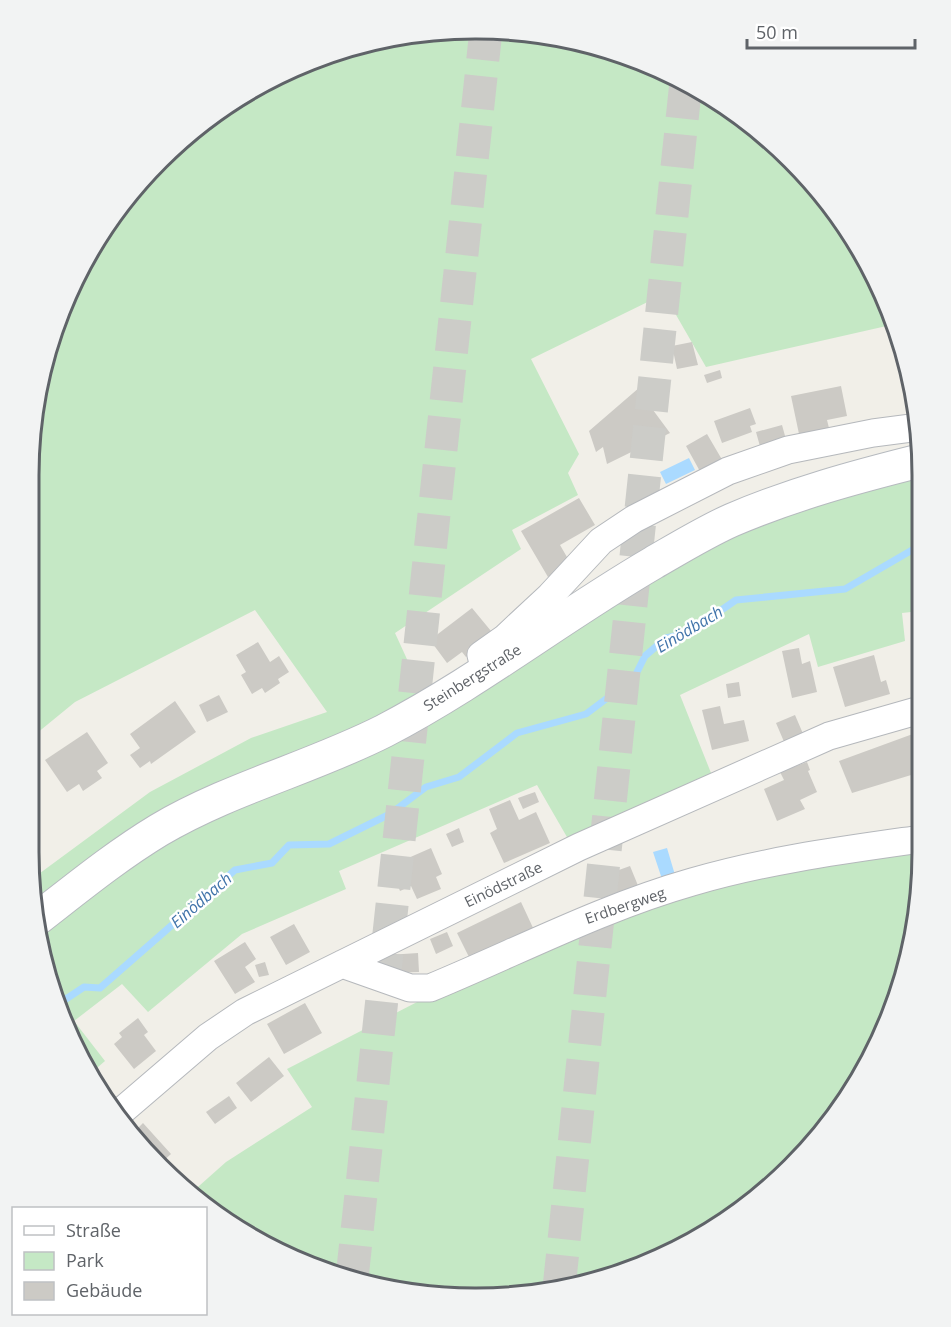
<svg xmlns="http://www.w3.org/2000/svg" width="951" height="1327" font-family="'Open Sans',sans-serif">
  <rect width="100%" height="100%" fill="#f1efe8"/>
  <!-- green -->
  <path fill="#c5e8c5" d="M505,29L592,44L674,75L748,121L812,181L877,278L891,325L706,367L664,294L531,359L579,454L568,473L578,495L512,530L521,549L395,633L411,668L429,690L344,736L278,764L184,797L78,866L35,901L32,879L150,792L251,738L327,712L255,610L75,702L31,738L37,388L89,252L181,139L252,88L332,52L417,32Z
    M919,475L920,611L902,613L905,641L818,667L809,634L680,695L713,778L571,844L537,785L339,871L346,889L242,934L148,1012L122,984L74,1021L105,1061L91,1073L44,968L39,933L176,836L235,805L354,763L417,731L571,629L723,538L815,501Z
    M921,845L922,880L907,967L877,1049L830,1124L770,1188L647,1264L534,1295L389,1290L278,1253L190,1194L226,1162L312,1107L287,1069L421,1000L692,888Z"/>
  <!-- water -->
  <path fill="#aadaff" d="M689,458L695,470L666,484L660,472Z
    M667,848L675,875L662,879L653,852Z"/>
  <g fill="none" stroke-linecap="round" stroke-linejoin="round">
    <!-- stream -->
    <path stroke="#aadaff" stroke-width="7" d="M60,1003L84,987L100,988L235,870L272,863L289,845L329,844L390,814L426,787L459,777L517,733L586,714L634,678L645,656L666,638L688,633L736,600L845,589L919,546"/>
  </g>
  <!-- building -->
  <path fill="#cccac5" d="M692,342L698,365L677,369L672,346Z
    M720,370L722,378L707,383L704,375Z
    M841,386L847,416L827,420L829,428L799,434L791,396Z
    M640,387L659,403L653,410L670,433L607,464L603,447L596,452L589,431Z
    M750,408L756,424L750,426L752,432L722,443L714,421Z
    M782,425L787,443L761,450L756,432Z
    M707,434L724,463L702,475L686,446Z
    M579,498L595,525L560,545L571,564L548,577L521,531Z
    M472,608L491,631L478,641L481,645L466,657L462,652L447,663L430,640Z
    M258,642L270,662L279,656L289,672L278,679L280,683L265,693L262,688L252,694L241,675L246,672L236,655Z
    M799,648L802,664L810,661L817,692L792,698L782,651Z
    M874,655L881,682L886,680L890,694L845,707L833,667Z
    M739,682L741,696L728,698L726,684Z
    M219,695L228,712L207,722L199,705Z
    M175,701L196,732L151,764L150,761L140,768L130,755L140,748L130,734Z
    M720,706L724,724L744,720L749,741L712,750L702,710Z
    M795,715L804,736L785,744L776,723Z
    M921,731V772L852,793L839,761Z
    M87,732L108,763L97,771L102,778L83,791L79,784L67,792L45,760Z
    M807,762L810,770L808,771L817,792L800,800L805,809L777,821L764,789L784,780L780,772Z
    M535,792L539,802L523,809L518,798Z
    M510,800L519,820L536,812L550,843L504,863L490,833L497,829L489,809Z
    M459,828L464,842L452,847L446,834Z
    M431,848L442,874L436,877L441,889L417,899L411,886L400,891L390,866Z
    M630,866L639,888L602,901L594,879Z
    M521,902L534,930L471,961L457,933Z
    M294,924L310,952L286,965L270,937Z
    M447,932L453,946L436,954L430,939Z
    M245,942L256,959L245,967L255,982L235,994L214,961Z
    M418,953L419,972L389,973L388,955Z
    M265,962L269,975L259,977L255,965Z
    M305,1003L322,1033L284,1054L267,1024Z
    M138,1018L148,1032L144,1035L156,1051L134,1069L114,1044L122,1037L119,1033Z
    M269,1057L284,1076L251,1102L236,1083Z
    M229,1096L237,1108L215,1124L206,1112Z
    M143,1123L171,1154L160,1164L133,1133Z"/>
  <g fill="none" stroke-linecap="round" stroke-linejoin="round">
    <!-- highway-tunnel -->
    <path stroke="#ccccc8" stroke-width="33" stroke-dasharray="33 16" stroke-linecap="butt" d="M352,1278L486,30
      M559,1288L686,82"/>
    <defs>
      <path id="street" d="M485,671L481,655L505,638L550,596L601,541L634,519L728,471L788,450L873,433L919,427
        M342,964L410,988H430C517,952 601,908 692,882C767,860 844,850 921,839
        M117,1115L208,1037L245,1012L579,847L829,736L920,710"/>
      <path id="secondary" d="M37,919C77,888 116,856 159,830C230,788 311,768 384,731C478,682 562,616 653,563C679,548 705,532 732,520C793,494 855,477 919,461"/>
    </defs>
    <!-- street casing -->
    <use href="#street" stroke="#b5b8bc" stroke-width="29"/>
    <!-- secondary casing -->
    <use href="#secondary" stroke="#b6babf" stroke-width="35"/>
    <!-- street -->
    <use href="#street" stroke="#fff" stroke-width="27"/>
    <!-- secondary -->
    <use href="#secondary" stroke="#fff" stroke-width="33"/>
  </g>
  <g text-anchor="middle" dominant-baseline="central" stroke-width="5" stroke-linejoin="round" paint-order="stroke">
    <!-- street labels -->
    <g font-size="15" fill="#5f6368" stroke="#fff">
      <text transform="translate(472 677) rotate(-32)">Steinbergstraße</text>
      <text transform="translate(503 884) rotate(-26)">Einödstraße</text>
      <text transform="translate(625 905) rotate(-19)">Erdbergweg</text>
    </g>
    <!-- water labels -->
    <g font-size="16" font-style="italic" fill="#4174aa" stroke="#fff">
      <text transform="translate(689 629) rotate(-31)">Einödbach</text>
      <text transform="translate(201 900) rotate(-41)">Einödbach</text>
    </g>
  </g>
  <!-- crop -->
  <path d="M0 0H951V1327H0ZM475 39H476A436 436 0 0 1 912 475V852A436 436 0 0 1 476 1288H475A436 436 0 0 1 39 852V475A436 436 0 0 1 475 39Z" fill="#f2f3f3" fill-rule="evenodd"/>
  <path fill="none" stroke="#5f6368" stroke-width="3" d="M475 39H476A436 436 0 0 1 912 475V852A436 436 0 0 1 476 1288H475A436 436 0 0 1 39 852V475A436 436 0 0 1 475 39Z"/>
  <!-- legend -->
  <rect x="12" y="1207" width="195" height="108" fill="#ffffff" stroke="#bfc1c3" stroke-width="1.5"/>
  <rect x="24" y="1226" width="30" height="9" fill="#ffffff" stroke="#bfc1c3" stroke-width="1.5"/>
  <text x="66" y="1237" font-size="18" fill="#5f6368">Straße</text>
  <rect x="24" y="1252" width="30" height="18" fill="#c5e8c5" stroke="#bfc1c3" stroke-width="1.5"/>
  <text x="66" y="1267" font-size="18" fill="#5f6368">Park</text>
  <rect x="24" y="1282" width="30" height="18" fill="#cccac5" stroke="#bfc1c3" stroke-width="1.5"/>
  <text x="66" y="1297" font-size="18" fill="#5f6368">Gebäude</text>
  <!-- scale -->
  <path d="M747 39v9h168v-9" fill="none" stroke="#5f6368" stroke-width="3"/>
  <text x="756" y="39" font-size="18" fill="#5f6368" stroke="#ffffff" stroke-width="4.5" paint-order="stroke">50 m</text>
</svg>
